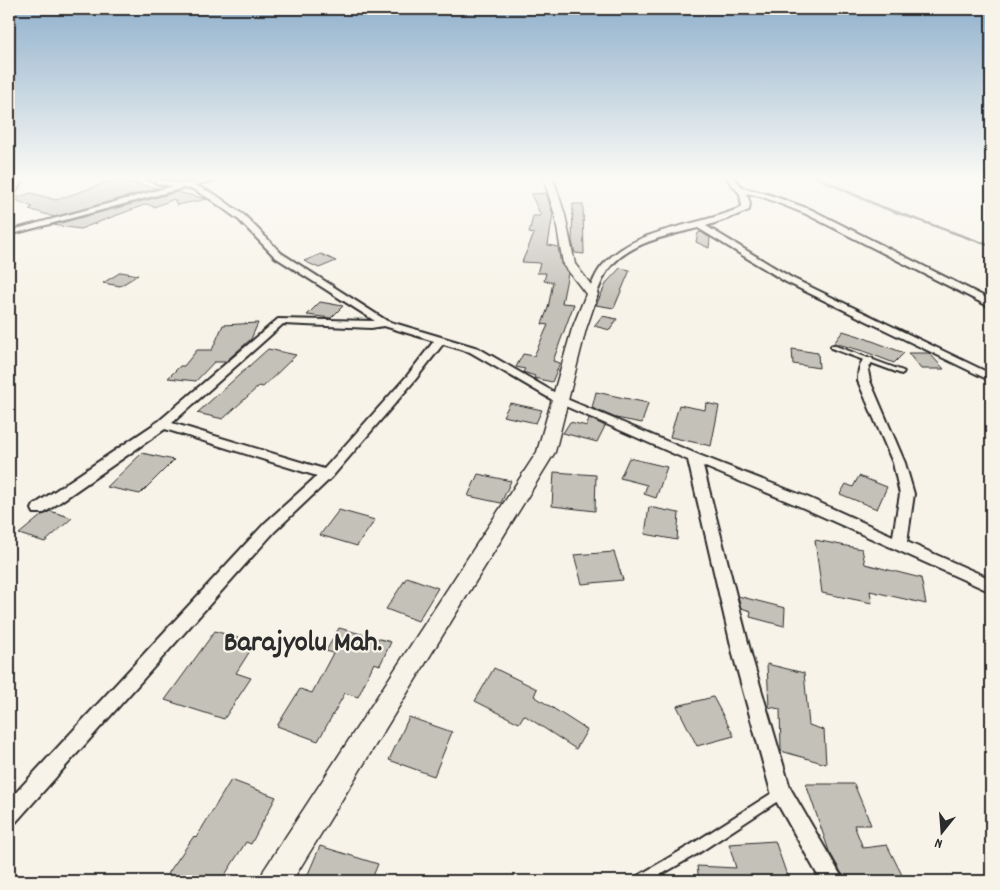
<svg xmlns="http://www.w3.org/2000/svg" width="1000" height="890" font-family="Dekko,sans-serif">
  <rect width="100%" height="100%" fill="#f7f3e8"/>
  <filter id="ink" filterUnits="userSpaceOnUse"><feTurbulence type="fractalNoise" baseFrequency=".02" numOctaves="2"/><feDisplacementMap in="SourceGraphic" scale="10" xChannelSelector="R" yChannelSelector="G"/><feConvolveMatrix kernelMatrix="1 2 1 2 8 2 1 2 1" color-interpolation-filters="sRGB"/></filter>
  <g filter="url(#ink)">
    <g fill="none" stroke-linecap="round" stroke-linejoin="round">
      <!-- stream -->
      <path stroke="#7a7874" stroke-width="2.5" d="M816,177L879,206L991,246"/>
    </g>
    <!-- building -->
    <path fill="#c4c1b9" stroke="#2b2b2b" d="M114,180L158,188L54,217L29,209L33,207L13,199L31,193L56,200Z
      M177,192L207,199L177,205L174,199L154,207L147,204L80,229L53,225Z
      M546,193L553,214L548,245L558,247L561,264L568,273L562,303L574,304L553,361L560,363L552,382L534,378L535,376L523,372L525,369L516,367L523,354L534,356L548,325L542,324L548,308L553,282L544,281L546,273H537L540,263L522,262L534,234L529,233L533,216H541L531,194Z
      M573,204H583L584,254L575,253L572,241Z
      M701,232L710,238L709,248L696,242L698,233Z
      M321,254L336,261L319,268L304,261Z
      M620,268L630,270L614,308L596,305L607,282Z
      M121,272L138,275L120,286L103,283Z
      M320,302L343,306L331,318L307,315Z
      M602,316L617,319L610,330L594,326Z
      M258,323L251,339L225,362H214L196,381L168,378L180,366H184L197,350H212L223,325Z
      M843,331L859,336L904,353L894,363L863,351L834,343Z
      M268,349L296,355L263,387L259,386L223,419L197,413Z
      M792,349L818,353L819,368L793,364Z
      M908,353H929L944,369H921Z
      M596,392L648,403L642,423L616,418L592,408Z
      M510,403L542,410L536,423L503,416Z
      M706,403L719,406L711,446L670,437L679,405L705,410Z
      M589,418L605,426L597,442L563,433L570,422L587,426Z
      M142,453L174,460L140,494L107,487Z
      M629,458L667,467L656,498L644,494L647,485L620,478Z
      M554,472L596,475L595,511L552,506Z
      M478,474L511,481L501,503L468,496Z
      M859,476L887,487L877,509L840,494L846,484L853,487Z
      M649,507L679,513L677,540L645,534Z
      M339,510L375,520L357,546L320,535Z
      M50,511L72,518L45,542L19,534L42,515Z
      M815,540L862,549L865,564L921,578L926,604L870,591L872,603L822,593Z
      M614,552L623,580L582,584L574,555Z
      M407,577L438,588L418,621L386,609Z
      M738,596L785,608L784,626L750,617L751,611L741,608Z
      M339,628L391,642L380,665L374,663L358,697L345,693L318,741L277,726L300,689L312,693L333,653L326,651Z
      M215,631L255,643L236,673L251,678L224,719L165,700Z
      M767,664L804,673L809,725L824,730L826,764L781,751L780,709L769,707Z
      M494,668L537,689L534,696L587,730L576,749L524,715L519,723L475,701Z
      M713,697L734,736L697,746L677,706Z
      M409,717L452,732L434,776L389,760Z
      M231,780L276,797L251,844L246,842L221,881H163L194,836L196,838Z
      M806,784H854L871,825H854L863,848L887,845L905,881H846L829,851Z
      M775,841L789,881H699L697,866L736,868L729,844Z
      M320,846L378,864L371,881H305Z"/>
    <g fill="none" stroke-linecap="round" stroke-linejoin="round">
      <defs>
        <path id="lane" d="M976,177H981L991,181V183Z
          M833,345L903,371L904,372L901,374L899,373L831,348V346Z
          M780,788L784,789L785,793L784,797L697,854L650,881H635L636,877L689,846Z"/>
        <path id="street" d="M143,177L184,184L213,177H226L195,185L216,195L245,216L281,253L387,321L478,348L564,398L699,455L809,498L893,536L900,494L893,463L858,381C858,371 859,366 864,358H872L873,360L868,370L870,381L905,463L914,494L907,542L991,579V592L799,506L703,466L752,658L790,788L844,881H821L771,792L734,658L688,460L556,402L470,352L443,344L415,380L332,477L275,531L16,822L9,825V800L265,523L317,476L165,429L44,513H34L32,509L34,505L159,421L278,319L375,321L275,257L239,220L210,199L193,189L183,188L9,235V231L173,186L159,184ZM283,324L371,328L384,326L434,341L407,376L324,469L172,423Z
          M726,177H733L743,188L767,194L812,210L991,300V307L988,306L806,214L763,197L746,193L750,203L749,210L732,217L706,226L792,278L991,374V381L786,282L698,228C667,236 628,242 607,271C602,278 600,288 595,296H589L587,294C592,285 595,274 602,266C636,226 697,228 742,207L740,194Z"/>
        <path id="secondary" d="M14,177H24L14,196L9,199V187Z
          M543,177H553L565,215L575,264L598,294L586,329L555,452L292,881H260L264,870L537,452L572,329L586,294L563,264L555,215Z"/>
      </defs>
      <!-- lane casing -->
      <use href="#lane" stroke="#2b2b2b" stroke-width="4"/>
      <!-- street casing -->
      <use href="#street" stroke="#2b2b2b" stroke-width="4"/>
      <!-- secondary casing -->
      <use href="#secondary" stroke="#2b2b2b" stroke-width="3"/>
      <!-- lane -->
      <use href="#lane" fill="#f7f3e8" fill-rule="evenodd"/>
      <!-- street -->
      <use href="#street" fill="#f7f3e8" fill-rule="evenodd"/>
      <!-- secondary -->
      <use href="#secondary" fill="#f7f3e8" fill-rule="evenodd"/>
    </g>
  </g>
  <!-- sky -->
  <linearGradient id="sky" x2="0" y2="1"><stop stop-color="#91b1cd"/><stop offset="0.59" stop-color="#fbfaf5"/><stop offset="1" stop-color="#fbfaf5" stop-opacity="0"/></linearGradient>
  <rect width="1000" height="302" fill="url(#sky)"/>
  <g text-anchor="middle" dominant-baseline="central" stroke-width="4.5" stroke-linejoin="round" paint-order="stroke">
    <!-- near-district labels -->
    <g font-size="29" font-weight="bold" fill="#2b2b2b" stroke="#f7f3e8">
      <text x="303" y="644">Barajyolu Mah.</text>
    </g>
  </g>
  <!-- margin -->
  <rect width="1000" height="890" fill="none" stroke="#f7f3e8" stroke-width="30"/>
  <rect x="15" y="15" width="970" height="860" fill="none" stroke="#2b2b2b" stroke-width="2" filter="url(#ink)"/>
  <!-- north arrow -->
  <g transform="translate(942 832) rotate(197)" stroke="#f7f3e8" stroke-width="4" paint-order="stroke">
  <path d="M0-4L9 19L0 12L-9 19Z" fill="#2b2b2b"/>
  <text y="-8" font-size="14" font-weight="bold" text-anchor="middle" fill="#2b2b2b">N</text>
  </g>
</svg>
